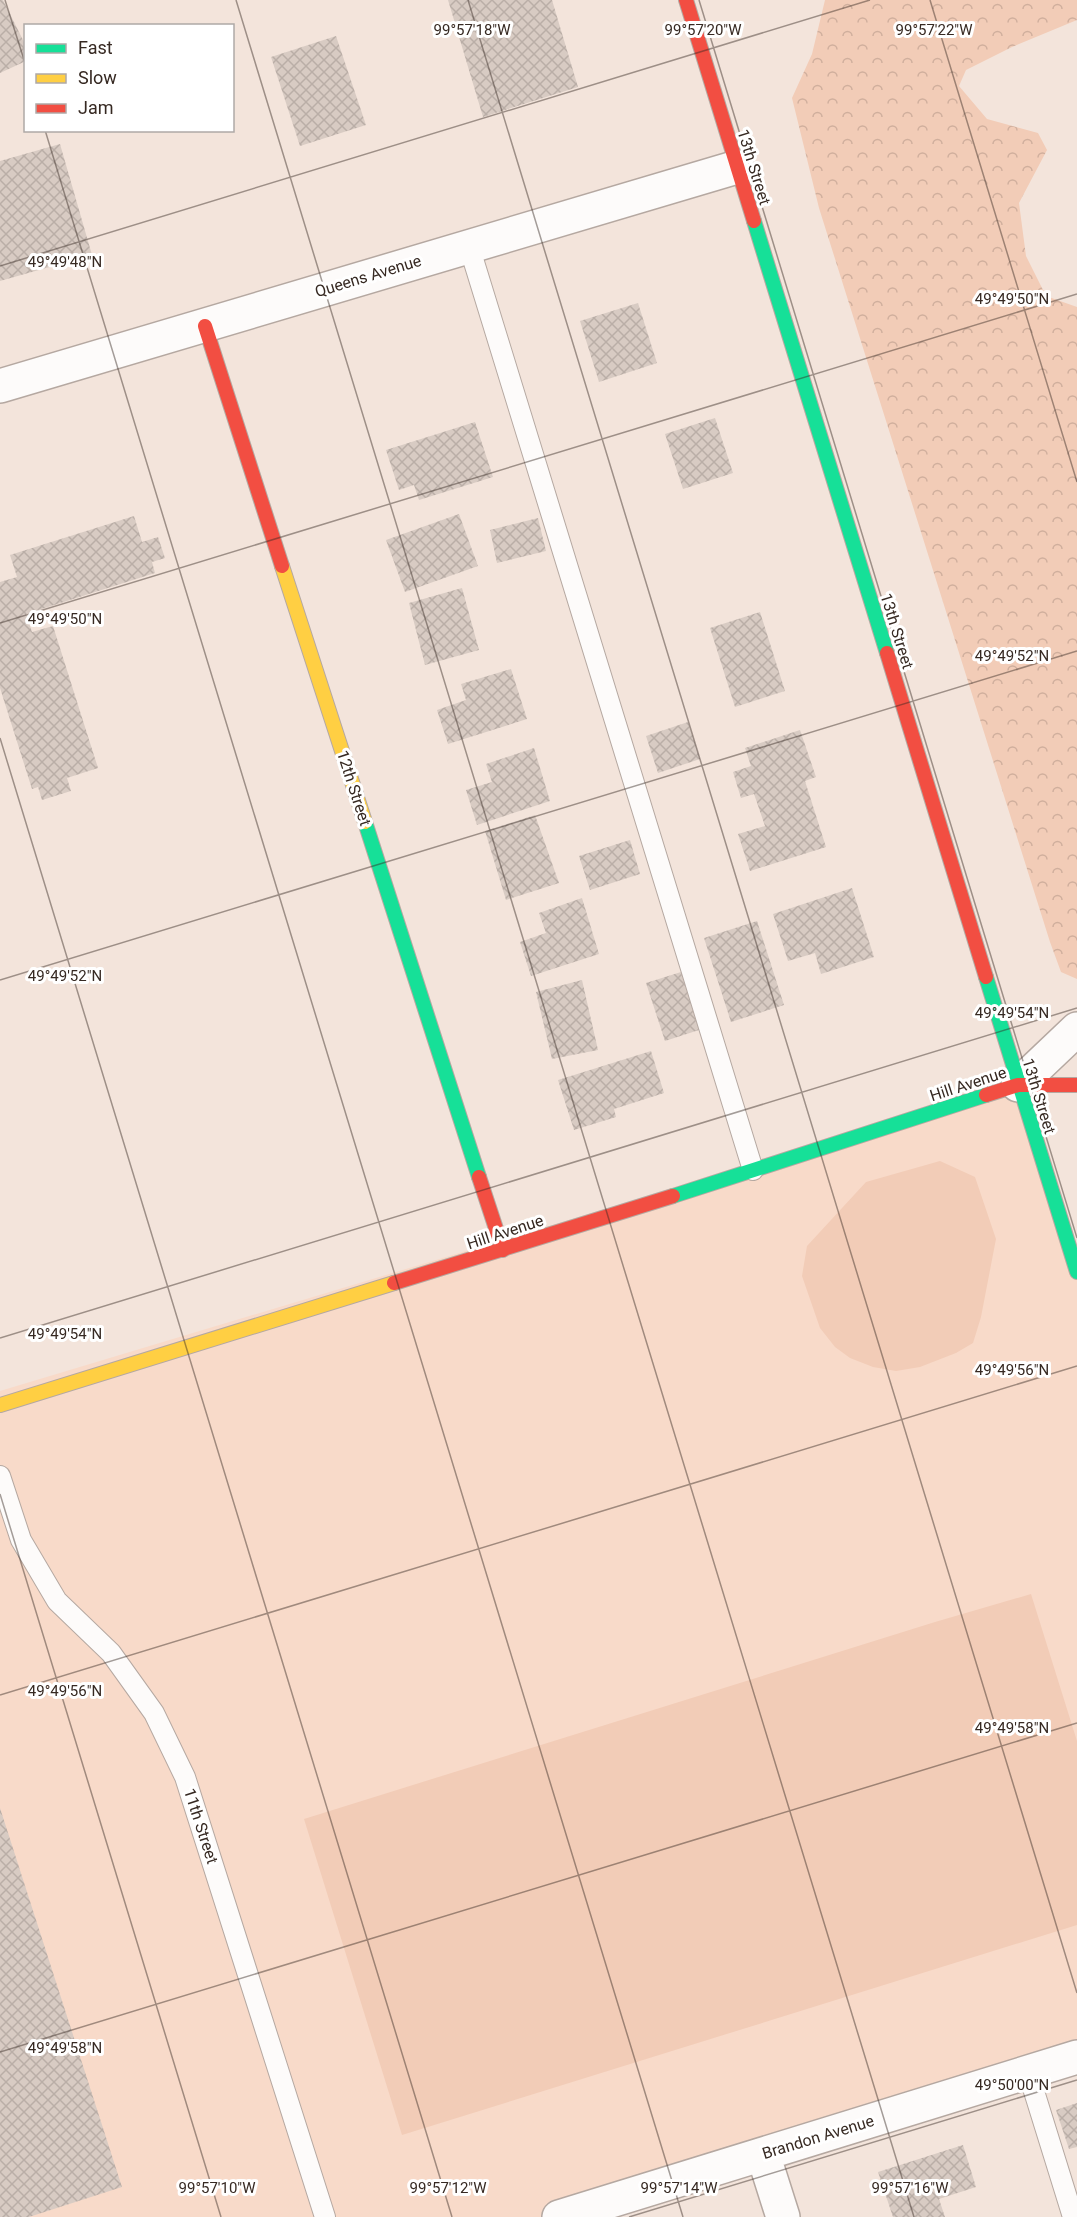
<svg xmlns="http://www.w3.org/2000/svg" width="1077" height="2217" font-family="Roboto,sans-serif">
  <defs>
    <pattern id="forest-crowns" width="20" height="18" patternUnits="userSpaceOnUse" patternTransform="scale(1.5)"><rect width="20" height="18" fill="#f2ccb7"/><path d="M2 6a3 3 0 1 1 6 0M12 15a3 3 0 1 1 6 0" fill="none" stroke="#d0af9d"/></pattern>
    <pattern id="building-cross-hatch" width="8" height="8" patternUnits="userSpaceOnUse" patternTransform="scale(1.5)"><rect width="8" height="8" fill="#d8cbc3"/><path d="M0 0l8 8M0 8l8-8" fill="none" stroke="#baaea7"/></pattern>
  </defs>
  <rect width="100%" height="100%" fill="#f3e4db"/>
  <!-- built -->
  <path fill="#f8dac9" d="M1018,1085L1077,1272V2057L559,2217H0V1391Z"/>
  <!-- forest -->
  <path fill="url(#forest-crowns)" d="M825,0H1077V20L1012,47L966,70L959,86L987,119L1038,133L1047,150L1019,203L1026,256L1046,296L1077,307V979L1061,972L1050,942L819,208L792,98L812,54Z"/>
  <!-- green -->
  <path fill="#f2ccb7" d="M940,1161L975,1177L996,1239L981,1317L973,1343L956,1353L920,1367L896,1371L873,1367L850,1358L835,1347L820,1328L802,1276L807,1246L866,1182Z
    M1031,1594L1077,1741V1925L402,2135L304,1819L935,1622Z"/>
  <!-- building -->
  <path fill="url(#building-cross-hatch)" d="M0,0H3L26,46V61L0,73Z
    M448,0H552L578,87L483,117Z
    M336,36L366,125L300,146L271,57Z
    M60,144L92,255L0,281V161Z
    M638,303L657,363L599,382L580,321Z
    M715,418L733,473L683,489L665,434Z
    M475,422L493,477L419,500L414,485L399,490L386,450Z
    M459,514L478,566L405,592L386,540Z
    M134,516L142,542L158,537L165,558L152,562L155,573L26,614L32,632L53,626L98,768L67,778L71,791L42,800L38,787L32,789L0,688V582L17,577L10,555Z
    M538,518L546,551L497,563L490,530Z
    M462,588L479,650L425,665L409,603Z
    M760,612L785,691L735,707L710,628Z
    M511,669L527,719L448,744L437,710L466,700L461,684Z
    M688,722L700,759L658,773L646,736Z
    M800,730L816,777L805,781L826,847L750,871L738,834L765,826L754,794L741,798L733,772L751,766L745,748Z
    M534,748L550,801L477,825L466,790L492,782L486,764Z
    M535,815L559,883L506,900L485,831Z
    M630,840L640,874L590,890L579,856Z
    M852,888L874,957L821,974L815,953L788,961L773,914Z
    M582,898L599,954L531,976L520,942L546,933L539,913Z
    M757,921L784,1005L731,1022L704,938Z
    M681,972L699,1030L665,1041L646,983Z
    M582,980L598,1050L552,1059L536,992Z
    M651,1051L664,1093L614,1109L616,1117L574,1130L558,1080Z
    M0,1808L122,2187L29,2217H0Z
    M1077,2103V2147L1069,2149L1056,2110Z
    M963,2145L976,2187L939,2199L945,2217H893L878,2172Z"/>
  <g fill="none" stroke-linecap="round" stroke-linejoin="round">
    <defs>
      <path id="lane" d="M469,246L753,1170
        M0,1476L21,1540L57,1601L111,1653L154,1713L185,1777L325,2217
        M1028,2072L1073,2217"/>
      <path id="street" d="M0,386L737,167
        M1018,1085L1077,1029
        M763,2154L783,2217
        M559,2217L1077,2057"/>
      <path id="fast" d="M754,221L887,653
        M365,822L479,1177
        M986,977L1077,1272
        M673,1196L986,1095"/>
      <path id="slow" d="M282,566L365,822
        M0,1405L394,1283"/>
      <path id="jam" d="M686,0L754,221
        M205,326L282,566
        M887,653L986,977
        M986,1095L1018,1085H1077
        M479,1177L503,1250
        M394,1283L673,1196"/>
    </defs>
    <!-- lane casing -->
    <use href="#lane" stroke="#b5a8a1" stroke-width="22"/>
    <!-- street casing -->
    <use href="#street" stroke="#b5a8a1" stroke-width="36"/>
    <!-- fast casing -->
    <use href="#fast" stroke="#b5a8a1" stroke-width="16"/>
    <!-- slow casing -->
    <use href="#slow" stroke="#b5a8a1" stroke-width="16"/>
    <!-- jam casing -->
    <use href="#jam" stroke="#b5a8a1" stroke-width="16"/>
    <!-- lane -->
    <use href="#lane" stroke="#fdfbfa" stroke-width="20"/>
    <!-- street -->
    <use href="#street" stroke="#fdfbfa" stroke-width="33"/>
    <!-- fast -->
    <use href="#fast" stroke="#16e098" stroke-width="14"/>
    <!-- slow -->
    <use href="#slow" stroke="#ffcf43" stroke-width="14"/>
    <!-- jam -->
    <use href="#jam" stroke="#f24e42" stroke-width="14"/>
  </g>
  <!-- ticks -->
  <path fill="none" stroke="#362922" stroke-width="1.5" stroke-opacity="0.45" d="M5,0L26,66M236,0L914,2217M468,0L1077,1993M699,0L1077,1238M930,0L1077,482M45,130L683,2217M0,266L870,0M0,623L1077,294M0,738L452,2217M0,980L1077,651M0,1338L1077,1008M0,1494L221,2217M0,1695L1077,1366M0,2052L1077,1723M629,2217L1077,2080"/>
  <g text-anchor="middle" dominant-baseline="central" stroke-width="6" stroke-linejoin="round" paint-order="stroke">
    <!-- street labels -->
    <g font-size="16" fill="#362922" stroke="#fff">
      <text transform="translate(754 167) rotate(73)">13th Street</text>
      <text transform="translate(368 276) rotate(-17)">Queens Avenue</text>
      <text transform="translate(897 631) rotate(73)">13th Street</text>
      <text transform="translate(354 788) rotate(72)">12th Street</text>
      <text transform="translate(968 1084) rotate(-18)">Hill Avenue</text>
      <text transform="translate(1039 1096) rotate(73)">13th Street</text>
      <text transform="translate(505 1232) rotate(-18)">Hill Avenue</text>
      <text transform="translate(201 1826) rotate(72)">11th Street</text>
      <text transform="translate(818 2137) rotate(-17)">Brandon Avenue</text>
    </g>
  </g>
  <g font-size="15" text-anchor="middle" fill="#362922" stroke="#fff" stroke-width="6" stroke-linejoin="round" paint-order="stroke">
    <text x="472" y="35">99°57'18"W</text>
    <text x="703" y="35">99°57'20"W</text>
    <text x="934" y="35">99°57'22"W</text>
    <text x="65" y="267">49°49'48"N</text>
    <text x="1012" y="304">49°49'50"N</text>
    <text x="65" y="624">49°49'50"N</text>
    <text x="1012" y="661">49°49'52"N</text>
    <text x="65" y="981">49°49'52"N</text>
    <text x="1012" y="1018">49°49'54"N</text>
    <text x="65" y="1339">49°49'54"N</text>
    <text x="1012" y="1375">49°49'56"N</text>
    <text x="65" y="1696">49°49'56"N</text>
    <text x="1012" y="1733">49°49'58"N</text>
    <text x="65" y="2053">49°49'58"N</text>
    <text x="1012" y="2090">49°50'00"N</text>
    <text x="217" y="2193">99°57'10"W</text>
    <text x="448" y="2193">99°57'12"W</text>
    <text x="679" y="2193">99°57'14"W</text>
    <text x="910" y="2193">99°57'16"W</text>
  </g>
  <!-- legend -->
  <rect x="24" y="24" width="210" height="108" fill="#ffffff" stroke="#afa9a7" stroke-width="1.5"/>
  <rect x="36" y="44" width="30" height="9" fill="#16e098" stroke="#afa9a7" stroke-width="1.5"/>
  <text x="78" y="54" font-size="18" fill="#362922">Fast</text>
  <rect x="36" y="74" width="30" height="9" fill="#ffcf43" stroke="#afa9a7" stroke-width="1.5"/>
  <text x="78" y="84" font-size="18" fill="#362922">Slow</text>
  <rect x="36" y="104" width="30" height="9" fill="#f24e42" stroke="#afa9a7" stroke-width="1.5"/>
  <text x="78" y="114" font-size="18" fill="#362922">Jam</text>
</svg>
